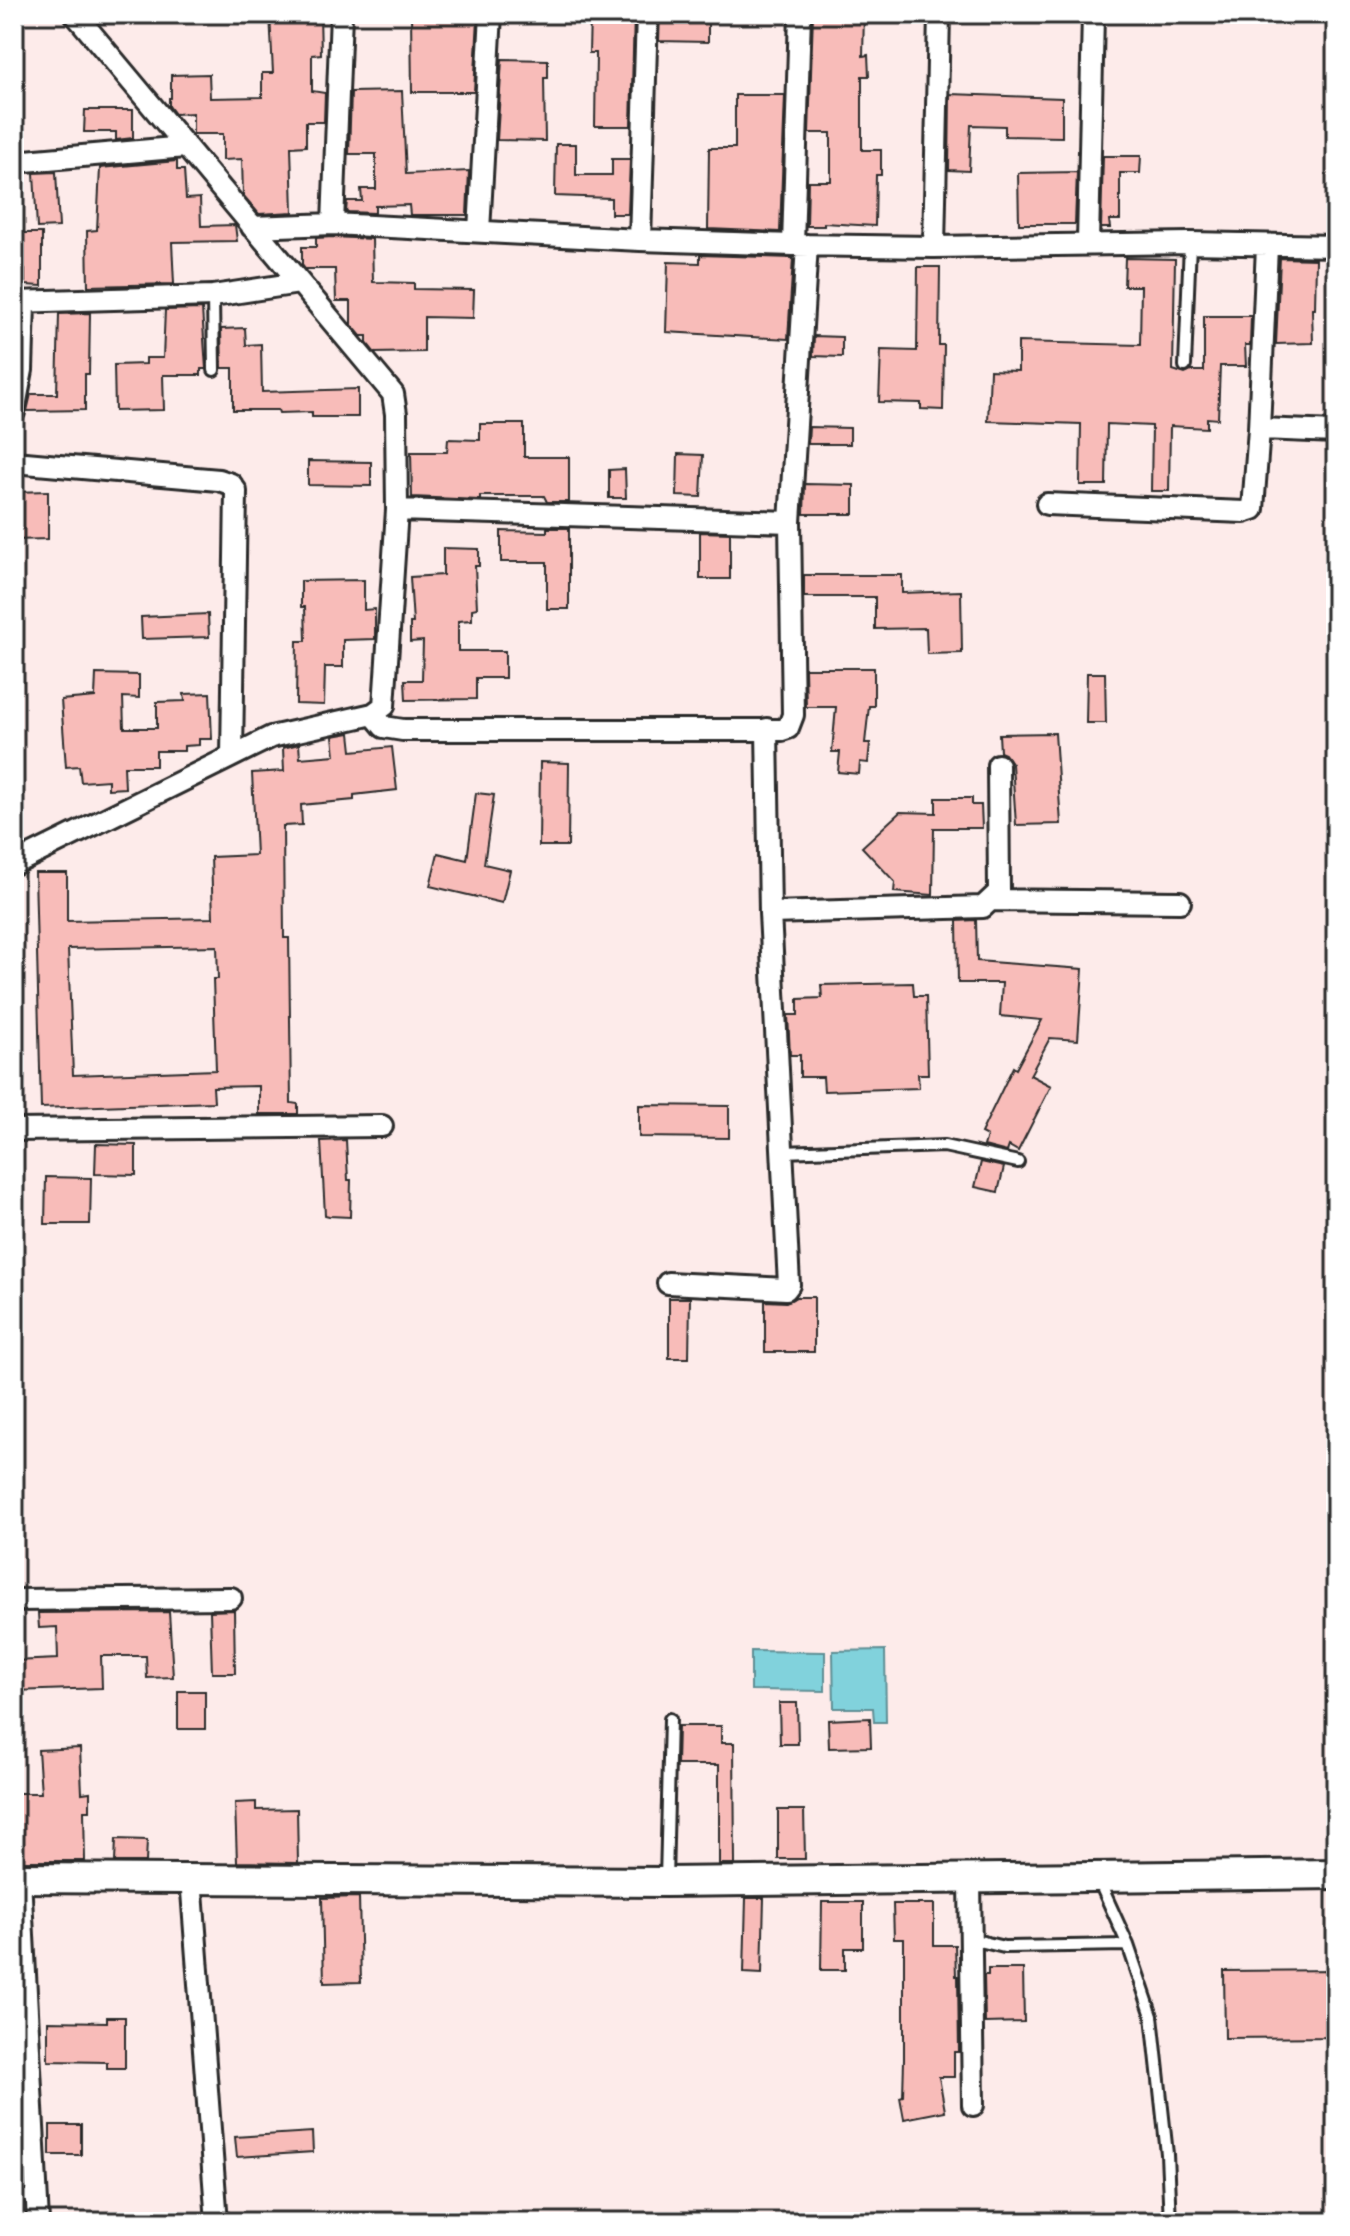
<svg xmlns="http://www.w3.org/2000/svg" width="1350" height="2236" font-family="'Patrick Hand',sans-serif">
  <rect width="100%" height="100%" fill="#fdebea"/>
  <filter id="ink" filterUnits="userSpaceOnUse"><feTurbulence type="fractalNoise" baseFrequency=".0125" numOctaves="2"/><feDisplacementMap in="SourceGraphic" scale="16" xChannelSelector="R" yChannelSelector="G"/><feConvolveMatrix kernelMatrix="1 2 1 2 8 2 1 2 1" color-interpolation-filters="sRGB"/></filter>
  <g filter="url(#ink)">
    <!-- water -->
    <path fill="#81d2dc" stroke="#5f8f95" stroke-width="2" d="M885,1650L886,1722H874L873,1708H834L833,1651Z
      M751,1651L825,1652V1691L751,1690Z"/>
    <!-- building -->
    <path fill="#f8bcb9" stroke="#2b2b2b" stroke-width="2" fill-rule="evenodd" d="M270,14H320L321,54L312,55V91L325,93L324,122H306V146L291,147L293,212L259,214L243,195L242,159L223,160V134H193V113L175,114L169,106V98H171V75L209,74L210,98L262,97V73H273Z
      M411,14H464V18H478L474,92H412Z
      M590,14H634L631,126H595L596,53H589Z
      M660,14H708V42L659,41Z
      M813,14H864L863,56L868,55L869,76H862V150H881V175H876L875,226L824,223V226H807L808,181H831V133H809Z
      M502,59L548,60V78H544L545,141L497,140Z
      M402,91L406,174L469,171L467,215H410L409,205L375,206V213L346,212L347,201H362L361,189H376V154H349L351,92Z
      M950,94L1062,98V137L1005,136V126L971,125L969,171L949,170Z
      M735,95H785L780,232L708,229L709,148H735Z
      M85,110H133V138L116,140V132H84Z
      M556,144H576V175H612V159H630L628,214H611V198L555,196Z
      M1103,156H1141L1140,173H1120V220H1109L1110,228H1101Z
      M177,161V170H184L186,199L200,198L201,226L235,225L237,241L172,242L174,284L88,286L87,231L97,230L100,168Z
      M56,172L59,227L37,228L34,173Z
      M1077,172L1075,224H1019L1018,173Z
      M14,233H42V286L25,285V269H14Z
      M333,237L372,239L373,282L414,283V289L474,290L473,318L424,317V352L375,353L367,343V336H361L351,324V301H336L335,269H305L302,265V247H316V238Z
      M700,255L793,258L788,339L666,332L668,262L700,263Z
      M1125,258L1175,259L1173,370L1185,374L1191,371H1204V316H1251L1250,345H1245L1246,366H1220L1218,419L1207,418V428L1170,426L1169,491H1151L1152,426L1107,424L1106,485H1080L1081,424L988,421L990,370L1018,371V342L1140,345L1141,286H1124Z
      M1280,258L1316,259L1315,309H1312L1313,343L1276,344Z
      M918,267H940L939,345H944L943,410L921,409V403L879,402L881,350L917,351Z
      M202,309L206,369H201V375H163L164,410L115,411L114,365L146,364V358H163L165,310Z
      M90,313L89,374H85V410L27,411L31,394H57L59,314Z
      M245,328L246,345L261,344L262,392L358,389V417H312V412L279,413L278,410H233V368H222L221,329Z
      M814,336L842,337V357L813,356Z
      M480,424H524V457H569V502H547L544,496H480V500L412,497L411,452H447L448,439L480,440Z
      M809,427L850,428V444H808Z
      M678,454L703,455L701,497L677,496Z
      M308,461L371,462V486L308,485Z
      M625,469L626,498H609V470Z
      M805,484L854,485V514H804Z
      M48,491V539L14,540V492Z
      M547,528H569V609H547V562H501V531L547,532Z
      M700,532L730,533V579H700Z
      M443,548L479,549V566H475L477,608L472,609V620L458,621V651H505V678H476V699L406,700L405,680H422L423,641L410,642V623H413L410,577L443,575Z
      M804,575H902V593L961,591L962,653L927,654L926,628L875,629V597H804Z
      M364,580V610L375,609V639L343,640V667H325L324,705L296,704L297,641H306L305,607H301V581Z
      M208,614L209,637L142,639L141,617Z
      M805,668H874V706H869L865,743H870L868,763L860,762L859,774L838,772L840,752H832L836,707H806Z
      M1087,673H1105L1106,723H1086Z
      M96,674L139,675V698L123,697L124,728H157V702L185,701L184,694L210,693L212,739H199V745L184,746V751H156V766H124L125,788L108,789V780L81,782L79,766L66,767L61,700L95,697Z
      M350,733L352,751L392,747L397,790L354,795V800L301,805L302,825L283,826L284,938H289L291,1103L298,1104V1114H259V1086L213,1087L214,1102L41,1108L35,873H67V921L213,918L211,857L256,855L252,773L284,771L283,748L299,744L300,758L335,755L333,736ZM217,946L218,979H213L216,1070L73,1075L68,949Z
      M1055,733L1061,824L1016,825L1012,764L1005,754L1000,752L999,734Z
      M540,762L569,763L568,846H539Z
      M476,793L494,795L484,864L510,870L502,903L430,886L438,853L467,860Z
      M936,798H972V805H981L982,828H934L933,895L894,892L895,882L862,847L900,812L936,813Z
      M976,920L977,961L1083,969L1078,1040L1050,1038L1030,1075L1051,1086L1018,1151L1009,1146L1007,1152L984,1146L987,1136L981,1133L1013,1067L1016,1069L1042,1020L1000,1016L1002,983H958L957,921Z
      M913,983L914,996H926L928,1074H918L919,1088L824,1091L823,1077H800V1055H790L788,1015H798V999L822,998L821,985Z
      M639,1105L729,1106V1138L639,1137Z
      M346,1140L348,1180H351L350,1217L329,1216L325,1215L321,1141Z
      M96,1144L136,1145V1175L95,1174Z
      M981,1162L1004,1167L998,1192L975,1187Z
      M46,1177L91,1178L90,1224H45Z
      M796,1297H814V1352H765V1301L786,1302Z
      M669,1298H690L689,1358H669Z
      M234,1610L235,1673H212L210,1611Z
      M169,1612L173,1677L147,1678L146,1656H101L102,1688L14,1691V1661L58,1659L57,1627L39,1628L38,1613Z
      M178,1691H205V1729H178Z
      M779,1703H797L798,1744H780Z
      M870,1718L871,1747L829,1748L828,1720Z
      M678,1726H721V1743H734L735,1864H719V1765H677Z
      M80,1748L82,1793L90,1792V1811H84L85,1861H14V1811H18V1793H41L38,1750Z
      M256,1802V1810L297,1809L298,1863L237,1862L235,1803Z
      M778,1810H804L805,1859H778Z
      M116,1839L147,1840L146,1862H115Z
      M359,1897L361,1982L324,1983L322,1898Z
      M746,1898H764L762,1974L744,1973Z
      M822,1902H863V1948H845V1970H821Z
      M893,1904H934V1945H955L956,1976H958L959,2052H954V2077H939L945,2111L904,2119L900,2097L903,2096L904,2060V1939H894Z
      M988,1969H1023L1024,2022L985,2023L984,1975H988Z
      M1336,1970V2037L1225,2038L1224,1971Z
      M107,2017H125V2068H107V2062L48,2061V2021L107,2022Z
      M50,2125H81V2155H50Z
      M312,2132L313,2152L237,2157L235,2137Z"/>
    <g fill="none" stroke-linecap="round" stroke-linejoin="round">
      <defs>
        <path id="lane" d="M213,296L214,370
          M1185,366L1190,243
          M783,1152L944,1146L1018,1162
          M666,1880L670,1719
          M1099,1881L1128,1945L1152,2016L1167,2154L1170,2222
          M971,1939L1004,1947L1128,1945
          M14,2197L37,2195"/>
        <path id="street" d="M14,162L185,147
          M333,224L341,14
          M252,227L333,224L640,240L793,245L934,247L1190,243L1336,246
          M479,231L491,14
          M640,240L647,14
          M1088,243L1093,14
          M793,245L800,14
          M934,247L939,14
          M14,302L213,296L299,283
          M14,412L22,370L24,303
          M1259,429L1336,432
          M14,462L219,480L231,484L236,491L232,756
          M1047,504L1244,512L1253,509L1259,429L1267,246
          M397,510L790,522
          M373,714L384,727L403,730H782L788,728L793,715L790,522L807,245
          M14,864L271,737L373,714L384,706L397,510L396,414L393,394L75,14
          M992,900L1180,902
          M770,913L983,907L999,892L998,765
          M14,1130L382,1126
          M668,1283L786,1289L789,1285L770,913L767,729
          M14,1600L231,1598
          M20,1878L38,2222
          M191,1878L217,2222
          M970,1880L973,2105"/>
        <path id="secondary" d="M14,1878L666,1882L1336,1874"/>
      </defs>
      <!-- lane casing -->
      <use href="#lane" stroke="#2b2b2b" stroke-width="16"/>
      <!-- street casing -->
      <use href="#street" stroke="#2b2b2b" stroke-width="26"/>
      <!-- secondary casing -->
      <use href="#secondary" stroke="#2b2b2b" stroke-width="34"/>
      <!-- lane -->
      <use href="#lane" stroke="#fff" stroke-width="10"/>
      <!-- street -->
      <use href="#street" stroke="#fff" stroke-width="20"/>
      <!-- secondary -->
      <use href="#secondary" stroke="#fff" stroke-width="28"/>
    </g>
  </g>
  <!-- margin -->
  <rect width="1350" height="2236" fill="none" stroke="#fff" stroke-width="48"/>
  <rect x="24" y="24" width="1302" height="2188" fill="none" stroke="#2b2b2b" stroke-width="3" filter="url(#ink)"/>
</svg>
